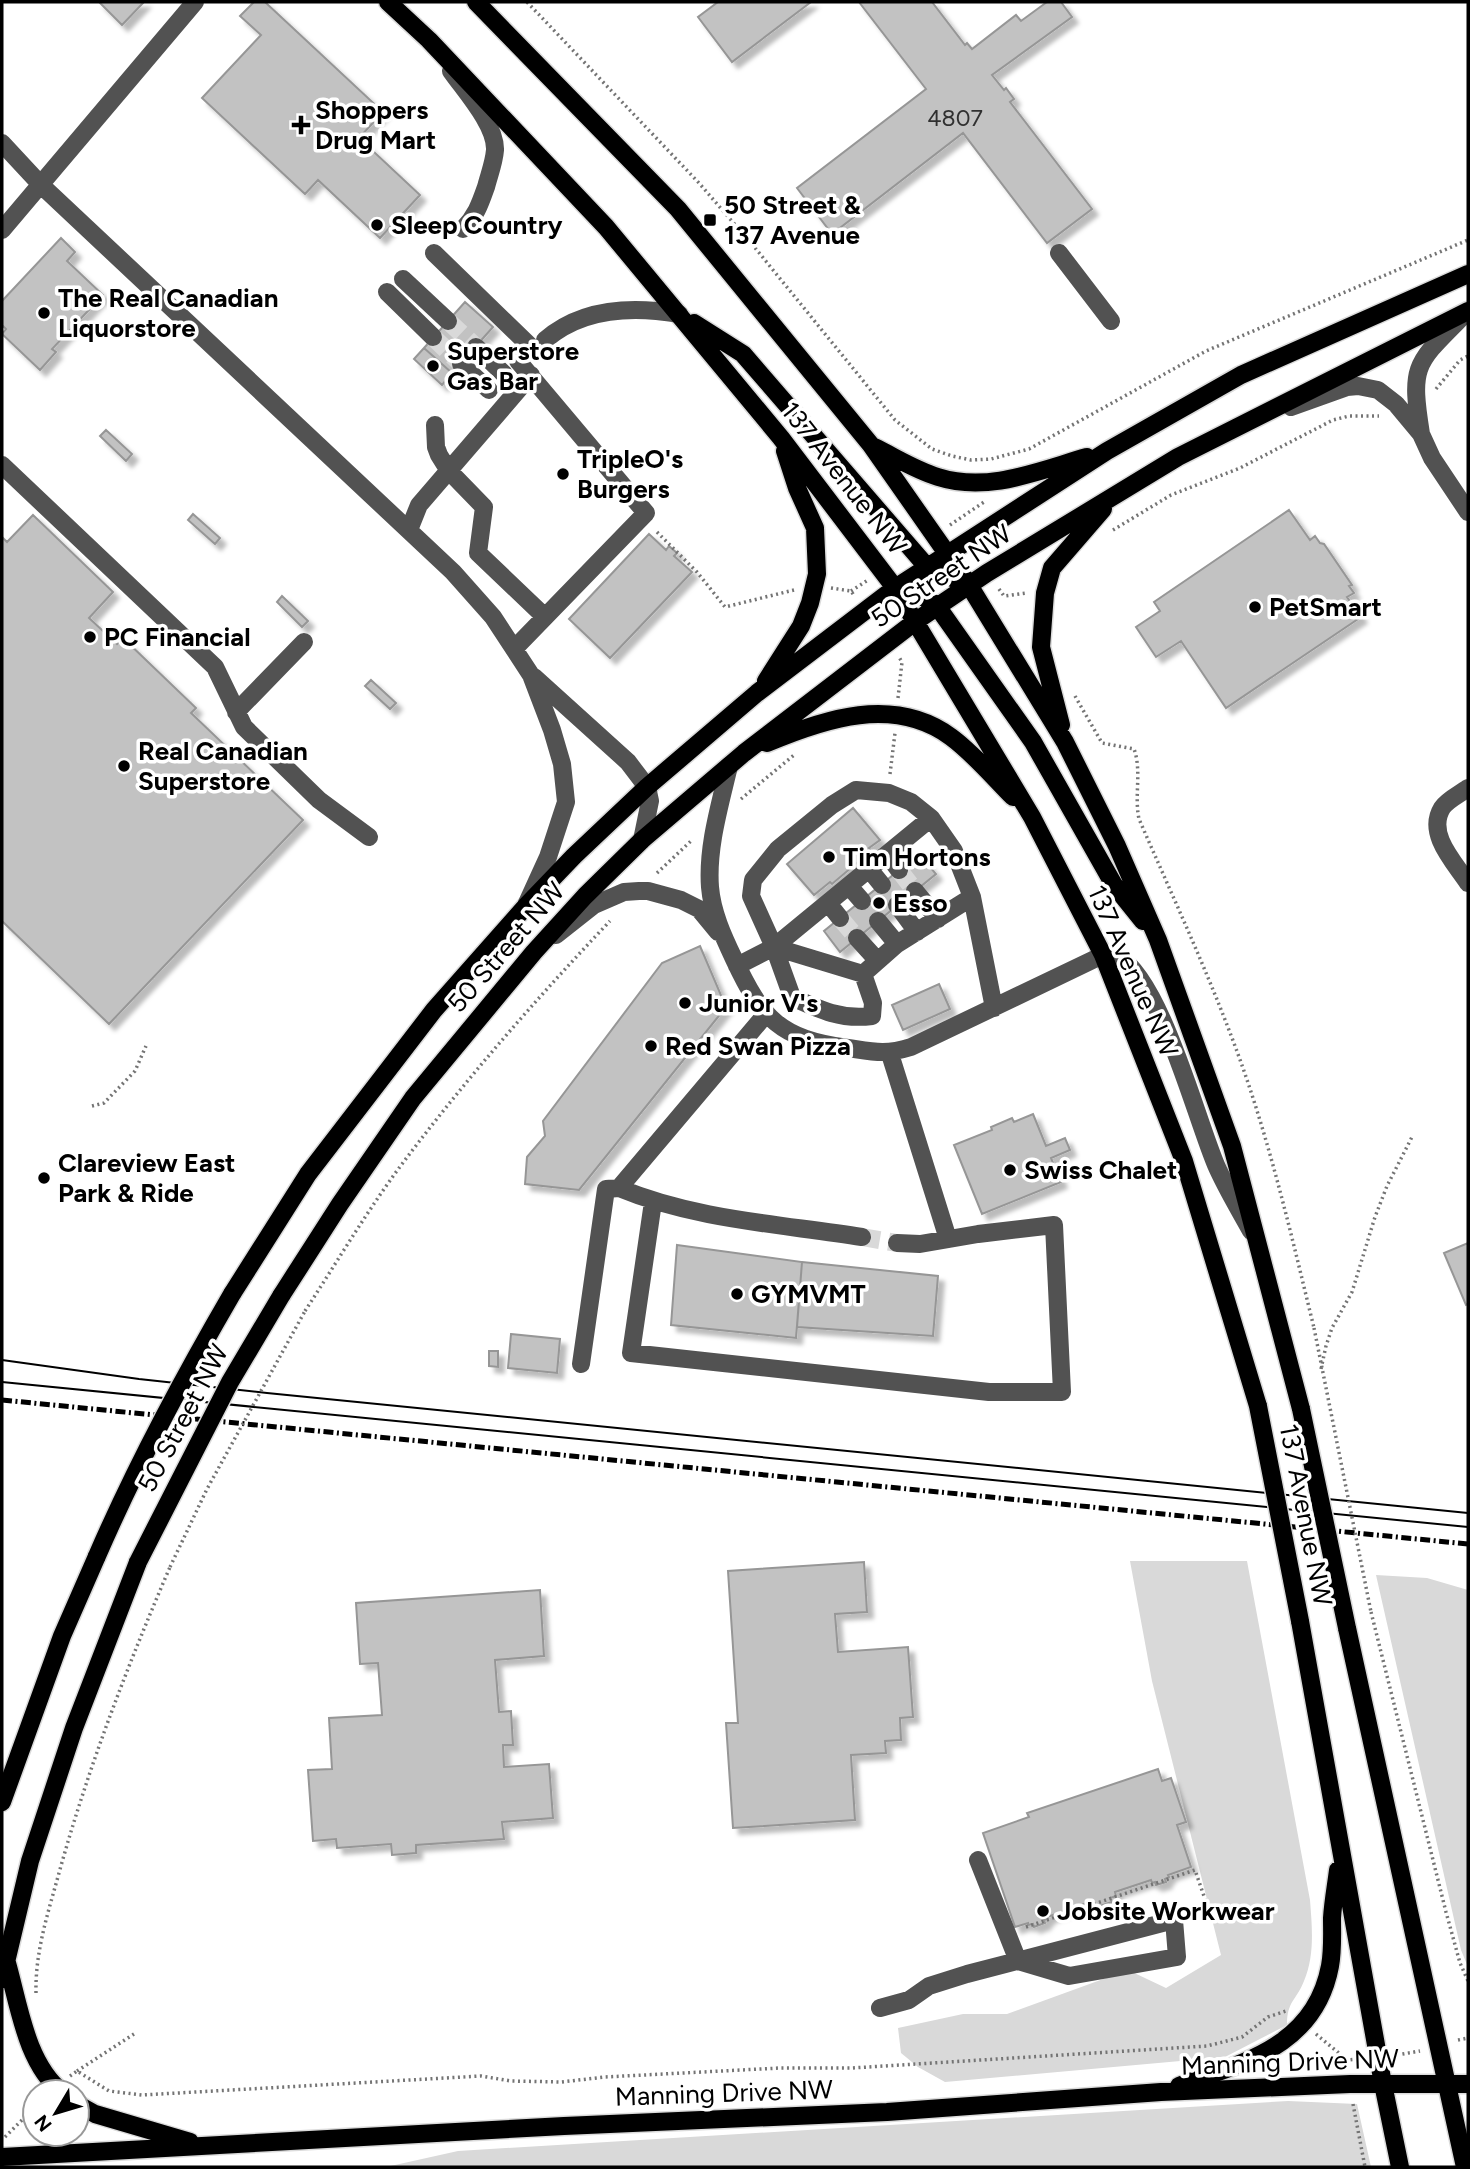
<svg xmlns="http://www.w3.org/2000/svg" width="1470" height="2169" font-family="Figtree,sans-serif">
  <defs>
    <filter id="shadow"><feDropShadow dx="6" dy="6" stdDeviation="2" flood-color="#0004"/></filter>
  </defs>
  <rect width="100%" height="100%" fill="#fff"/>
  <!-- green -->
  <path fill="#d9d9d9" d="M1130,1561H1247L1310,1900C1312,1927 1315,1955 1304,1981C1296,2001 1287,2001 1287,2025L1225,2057L945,2082L918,2067L901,2053L898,2028L963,2014H1007L1128,1970L1166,1988L1221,1955L1152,1681Z
    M1376,1575L1427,1578L1468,1590V1967L1461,1950Z
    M1288,2101L1357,2104L1371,2167H386L458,2151Z"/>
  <!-- building -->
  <path fill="#c2c2c2" stroke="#969696" stroke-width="2" filter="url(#shadow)" d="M99,2H144L122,25Z
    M254,2H265L383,112L359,138L420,195L380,238L318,180L305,194L202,98L261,35L240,16Z
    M718,2H811L732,62L698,17Z
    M859,2H932L965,45L967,43L972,49L1016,15L1021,21L1047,2H1061L1072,17L992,75L1004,90L1006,88L1014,99L1010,102L1092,209L1047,243L963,133L832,234L797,188L926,89Z
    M61,238L75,252L67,261L103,295L52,349L56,352L40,370L2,334L6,329L2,325V301Z
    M465,302L493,327L452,373L424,348Z
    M424,348L452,373L442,385L414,359Z
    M106,430L132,454L126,461L100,436Z
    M1289,510L1310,540L1315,536L1320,543L1324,544L1352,585L1349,586L1354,593L1347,597L1361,617L1226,708L1181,641L1156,657L1136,627L1160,611L1154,602Z
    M193,514L220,538L215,544L188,520Z
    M33,515L113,592L89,618L117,644L123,638L196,708L191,713L303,820L109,1024L2,921V537L7,542Z
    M649,534L666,550L669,546L677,553L674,556L692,572L610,658L569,619Z
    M282,596L308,621L302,627L277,602Z
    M371,680L396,703L390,709L365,686Z
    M853,808L880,840L869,848L871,851L832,884L830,882L814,895L787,864Z
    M919,854L936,874L840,952L824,931Z
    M700,946L726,1007L579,1190L525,1184L527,1157L545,1136L543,1121L662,963Z
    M939,984L950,1009L903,1030L892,1005Z
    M1033,1114L1046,1146L1065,1138L1070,1150L1051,1158L1061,1182L982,1214L954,1145L992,1130L991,1127L1012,1118L1014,1122Z
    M1468,1243V1304L1466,1305L1444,1253Z
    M677,1245L802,1262L796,1338L671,1325Z
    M802,1262L938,1276L933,1336L797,1327Z
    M511,1334L560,1339L557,1373L508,1368Z
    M489,1351H498V1367L489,1366Z
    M864,1562L867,1612L835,1614L838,1652L908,1647L913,1717L900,1718L901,1740L885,1741L886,1753L851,1755L855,1820L733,1828L726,1723H738L728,1571Z
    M540,1590L544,1656L495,1660L499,1712L511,1711L513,1745H503L504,1767L549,1764L553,1818L502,1822L504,1839L416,1845V1853L392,1855L391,1844L337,1848L336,1839L313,1841L308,1770L332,1769L329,1718L382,1715L378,1663L360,1664L356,1603Z
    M1158,1769L1162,1781L1171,1778L1186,1822L1177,1825L1191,1867L1168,1875L1169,1877L1165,1879L1166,1882L1156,1885L1155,1882L1152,1883L1151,1880L1115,1892L1116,1896L1110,1898L1112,1902L1094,1908L1092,1904L1085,1907L1084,1904L1047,1917L1048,1919L1044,1920L1045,1923L1034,1927L1033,1924L1028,1925V1923L1015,1927L983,1833L1029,1817L1027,1813Z"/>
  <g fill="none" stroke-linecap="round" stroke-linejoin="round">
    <!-- minor-tunnel -->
    <path stroke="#d9d9d9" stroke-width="18" stroke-dasharray="18 9" stroke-linecap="butt" d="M448,321L476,347
      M433,337L461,364
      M899,870L915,891
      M840,918L857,938
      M862,1237L897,1243"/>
    <defs>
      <path id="major" d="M388,2L429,40L606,227L781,438L895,588L1032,817L1103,955L1184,1161L1258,1406
        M476,2L678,209L871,445L969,585L1065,742L1117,846L1158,940L1232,1146L1301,1409
        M694,323L743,354L928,568L969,585
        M874,447C895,457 915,470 938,477C988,493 1038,471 1087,457
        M895,588L925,598L937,606L1033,742L1114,885L1143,921
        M766,681L801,626L810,603L817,574L815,528L797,488L785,451
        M1061,725L1041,647L1045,593L1052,568L1103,509
        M767,743C824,719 894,695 951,737C973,753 993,777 1013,797
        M232,1294L308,1174L434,1010L526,906L574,856L647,787L757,693L895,588L1107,451L1241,375L1468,274
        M281,1296L340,1204L413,1098L534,952L585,896L642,840L744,753L916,621L987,573L1178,457L1468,311
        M1300,1621L1383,2084L1400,2167
        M1347,1628L1465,2167
        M2,1802L62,1636L97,1556
        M7,1963C19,2005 26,2063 62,2092
        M2,1979L30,1861L74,1728L138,1562
        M1179,2086C1245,2062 1315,2046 1330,1966C1333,1950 1332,1934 1332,1918C1333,1902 1336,1886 1338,1870
        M77,2104L95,2114L190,2142
        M2,2157L564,2126L887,2112L1161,2092L1350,2084H1468"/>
    </defs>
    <!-- major casing -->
    <use href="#major" stroke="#dbdbdb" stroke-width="21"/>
    <!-- path -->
    <path stroke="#747474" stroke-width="3.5" stroke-dasharray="2 3.5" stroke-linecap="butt" d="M527,2L699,183L756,249L895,420L932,449L952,456L971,460L991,459L1029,449L1206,351L1468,240
      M1436,389L1460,360L1468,356
      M950,525L984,502
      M1113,530L1171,495L1240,468L1333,420L1349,416H1379
      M657,532L697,572L725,607L794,590
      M831,588L851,591L855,597
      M999,589L1004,596L1026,593
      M851,591L868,580
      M1075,696L1102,743L1134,749C1142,771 1134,796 1139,819C1175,902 1214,985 1244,1071C1273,1155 1293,1242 1314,1328
      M898,698L902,662L899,657
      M890,774L895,733
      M741,799L794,755
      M657,873L692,840
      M92,1106L104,1103L135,1071L146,1046
      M305,1311C337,1262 367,1211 402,1164C466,1079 536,999 610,921
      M1321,1369L1326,1346L1332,1328L1352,1292L1375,1217L1387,1186L1413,1135
      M1371,1612L1446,1912L1460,1963L1468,1981
      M1026,1927L1195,1870L1207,1905
      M36,1993C35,1952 48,1913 59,1873C88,1768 127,1667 170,1567
      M1316,2034L1347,2060
      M1458,2040L1468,2038
      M1397,2055L1420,2051
      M1347,2062V2060L1361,2059
      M77,2071L134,2034
      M70,2076L77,2071L109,2091L142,2095L481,2076L511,2081L561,2082L605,2077L780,2068H852L1207,2046L1242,2037L1268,2017L1286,2011
      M1353,2104L1365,2167
      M5,2137L35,2107"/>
    <!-- minor -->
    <path stroke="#525252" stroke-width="18" d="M451,71C465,91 496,125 495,150C494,163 489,175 486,187C480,204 476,216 463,229
      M2,143L41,185L453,572L493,617L531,675L552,730L562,764L566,802L548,857L527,903
      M2,230L195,2
      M434,253L533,349
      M1059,253L1111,321
      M403,279L448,321
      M387,292L433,337
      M545,340C582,308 633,306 679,314
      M476,347L504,374
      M461,364L489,390
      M1291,407L1347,387L1358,386L1378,390L1396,404L1421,434L1432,458L1468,512
      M435,425L436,447L439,455L449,471L484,507L478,553L544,616
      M1421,434C1410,365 1415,364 1463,316
      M2,465L215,667L244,727L319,800L369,837
      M409,530L419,505L531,375
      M514,649L646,513L518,361
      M534,677L628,762L647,787L650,801L642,840
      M236,712L304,642
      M729,766C720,805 707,847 710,887C712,912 723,936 734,959C762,1019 780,1039 848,1048C875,1052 885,1055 911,1047L1103,955C1109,955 1114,954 1119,957C1161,982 1196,1118 1216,1165C1226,1188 1239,1209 1251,1231
      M1468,788C1460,794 1447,800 1442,808C1426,834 1455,863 1468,883
      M887,854L899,870
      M869,869L882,885
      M849,886L862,901
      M915,891L938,919
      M828,903L840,918
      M897,905L917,932
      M878,921L897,944
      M556,935L594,905L624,892L639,891H648L681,900L699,909L718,932
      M857,938L877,960
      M774,947L863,974
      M737,966L774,947L931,818L954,851L972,897L994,1008
      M863,974L873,1003L872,1016C841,1020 820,1010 792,997L774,947L751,896L753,880L778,849L832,805L856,790L889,793L911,802L931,818
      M863,974L897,944L972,897
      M890,1054L948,1239
      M619,1188C696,1220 781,1224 862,1237
      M653,1202L631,1353L989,1392H1062L1054,1225L978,1234L920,1244L897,1243
      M581,1364L606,1189L619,1188L766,1014
      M880,2008L909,2000L929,1986L967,1974L1174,1920L1177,1957L1069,1976L1018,1961L978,1860"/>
    <!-- major -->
    <use href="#major" stroke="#000" stroke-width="18"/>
    <!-- tram -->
    <path stroke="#000" stroke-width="2" d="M2,1360L139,1379L267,1393L1468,1513
      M2,1382L1468,1527"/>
    <!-- rail -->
    <path stroke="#000" stroke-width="5" stroke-dasharray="10 3.5 2 3.5" stroke-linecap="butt" d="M2,1400L1468,1544"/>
    <defs>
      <path id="major-bridge" d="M1258,1406L1300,1621
        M1301,1409L1347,1628
        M97,1556C136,1466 182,1380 232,1294
        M138,1562L230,1382L281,1296"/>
    </defs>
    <!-- major-bridge casing -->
    <use href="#major-bridge" stroke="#dbdbdb" stroke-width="21" stroke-linecap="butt"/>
    <!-- path-bridge -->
    <path stroke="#747474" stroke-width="3.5" stroke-dasharray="2 3.5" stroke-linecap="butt" d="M1314,1328L1371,1612
      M170,1567L207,1489L305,1311"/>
    <!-- major-bridge -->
    <use href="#major-bridge" stroke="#000" stroke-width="18"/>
  </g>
  <!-- markers -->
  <g fill="#000" stroke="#fff" stroke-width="2.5">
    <path d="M297.5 114.5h7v7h7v7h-7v7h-7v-7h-7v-7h7z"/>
    <rect x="703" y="213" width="14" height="14" rx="3.5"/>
    <circle cx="377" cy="225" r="7"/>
    <circle cx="44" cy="313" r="7"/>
    <circle cx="433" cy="366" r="7"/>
    <circle cx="563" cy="474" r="7"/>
    <circle cx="1255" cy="607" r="7"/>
    <circle cx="90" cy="637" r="7"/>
    <circle cx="124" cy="766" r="7"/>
    <circle cx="829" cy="857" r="7"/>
    <circle cx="879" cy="903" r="7"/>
    <circle cx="685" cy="1003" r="7"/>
    <circle cx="651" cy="1046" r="7"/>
    <circle cx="1010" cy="1170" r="7"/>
    <circle cx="44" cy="1178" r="7"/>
    <circle cx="737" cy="1294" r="7"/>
    <circle cx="1043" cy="1911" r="7"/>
  </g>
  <g text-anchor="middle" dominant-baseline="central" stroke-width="7" stroke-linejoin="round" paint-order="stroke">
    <!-- number labels -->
    <g font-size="23" fill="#303030">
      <text x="955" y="118">4807</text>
    </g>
    <!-- poi labels -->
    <g font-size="26" font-weight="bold" fill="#000" stroke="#fff" text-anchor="start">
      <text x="315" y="110">Shoppers<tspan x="315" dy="30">Drug Mart</tspan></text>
      <text x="724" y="205">50 Street &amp;<tspan x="724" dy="30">137 Avenue</tspan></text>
      <text x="391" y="225">Sleep Country</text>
      <text x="58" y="298">The Real Canadian<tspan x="58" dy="30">Liquorstore</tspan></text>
      <text x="447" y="351">Superstore<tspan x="447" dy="30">Gas Bar</tspan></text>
      <text x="577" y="459">TripleO's<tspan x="577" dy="30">Burgers</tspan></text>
      <text x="1269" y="607">PetSmart</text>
      <text x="104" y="637">PC Financial</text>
      <text x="138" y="751">Real Canadian<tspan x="138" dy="30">Superstore</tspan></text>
      <text x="843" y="857">Tim Hortons</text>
      <text x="893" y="903">Esso</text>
      <text x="699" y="1003">Junior V's</text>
      <text x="665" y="1046">Red Swan Pizza</text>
      <text x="58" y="1163">Clareview East<tspan x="58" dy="30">Park &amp; Ride</tspan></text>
      <text x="1024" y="1170">Swiss Chalet</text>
      <text x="751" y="1294">GYMVMT</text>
      <text x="1057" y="1911">Jobsite Workwear</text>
    </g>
    <!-- street labels -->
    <g font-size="26" fill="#000" stroke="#fff">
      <text transform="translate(844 478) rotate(52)">137 Avenue NW</text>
      <text transform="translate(941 576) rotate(-34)">50 Street NW</text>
      <text transform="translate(506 947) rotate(-49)">50 Street NW</text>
      <text transform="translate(1133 971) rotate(66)">137 Avenue NW</text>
      <text transform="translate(183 1418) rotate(-62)">50 Street NW</text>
      <text transform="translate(1306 1515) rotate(79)">137 Avenue NW</text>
      <text transform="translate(1290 2062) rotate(-2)">Manning Drive NW</text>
      <text transform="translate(724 2093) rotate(-2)">Manning Drive NW</text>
    </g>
  </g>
  <!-- border -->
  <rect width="1470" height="2169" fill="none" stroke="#000000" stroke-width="7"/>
  <!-- north arrow -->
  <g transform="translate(56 2113) rotate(232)"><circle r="33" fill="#ffffff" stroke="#999999" stroke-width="2"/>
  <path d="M0-5L12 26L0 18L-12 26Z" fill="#000000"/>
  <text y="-10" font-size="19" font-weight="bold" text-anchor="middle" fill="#000000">N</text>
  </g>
</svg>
